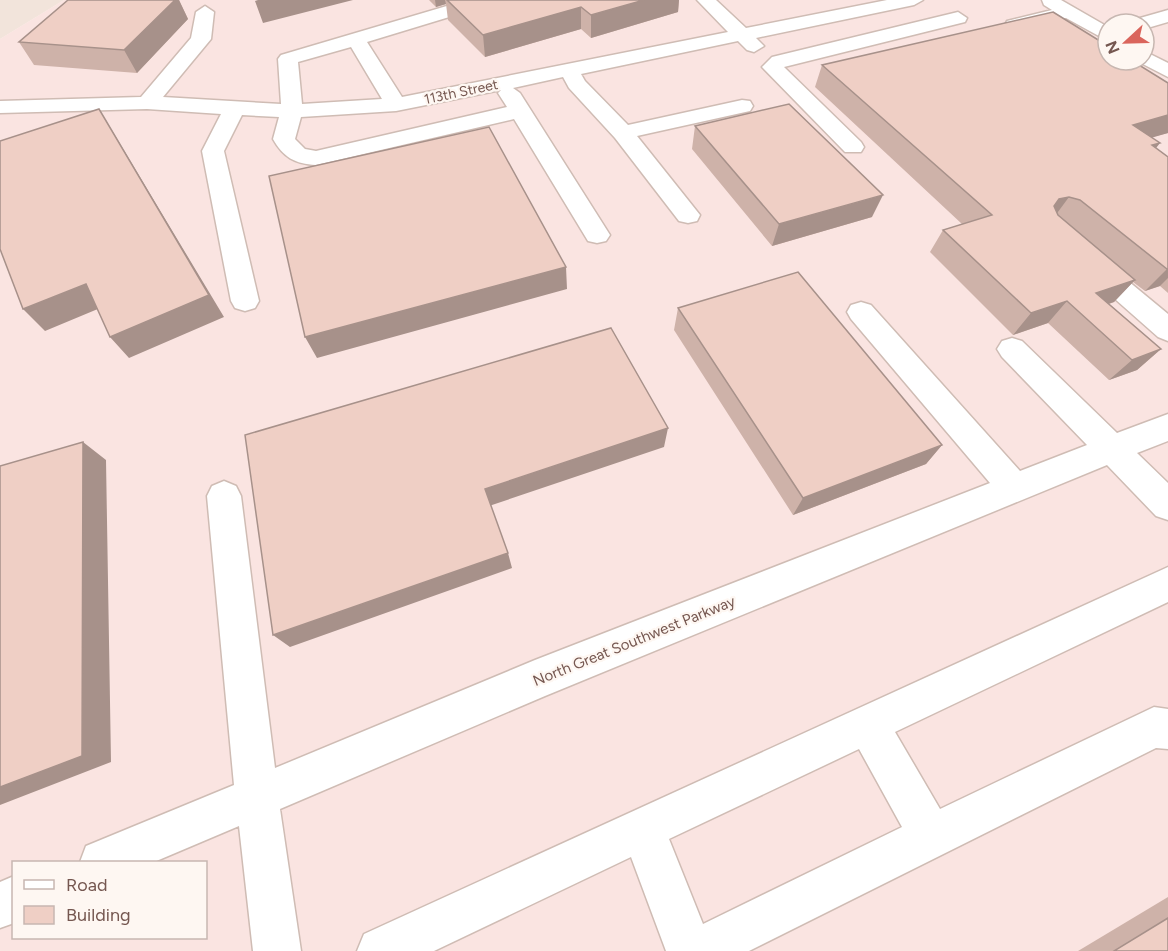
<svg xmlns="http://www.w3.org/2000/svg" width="1168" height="951" font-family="Figtree,sans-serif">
  <rect width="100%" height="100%" fill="#fbf3ec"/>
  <!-- residential -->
  <path fill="#f2e4db" d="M0,0H64L0,39Z"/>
  <!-- commercial -->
  <path fill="#fae4e1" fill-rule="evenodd" d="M64,0H1168V951H0V39ZM1108,24H1144V60H1108ZM14,862H206V938H14Z"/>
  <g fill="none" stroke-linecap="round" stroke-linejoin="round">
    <defs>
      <path id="minor" d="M467,0H495L492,4L367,42L402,97L728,32L697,0H716L746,28L887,0H923L914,5L756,38L764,46L754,52L747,50L738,41L581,74L585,81L628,125L742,100L750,101L753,106L750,111L637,136L700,215L697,221L688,223L679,221L615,138L569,88L563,77L513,88L520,93L610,235L606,241L597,243L588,241L514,119L316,165C295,164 283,157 273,139L279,117L242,115L224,151L259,301L255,308L245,311L235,308L231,301L202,151L221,114L147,109L0,113V101L141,97L191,38L196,12L205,6L214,12L211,39L163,97L281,104L278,59L281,55ZM351,47L382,99L302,104L298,62ZM501,90L498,93L507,107L316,151L305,149L295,139L301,117L396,111Z
        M1042,0H1061L1108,27V41L1066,18L1014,31L1007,29L1005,25L1007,21L1052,10L1044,5Z
        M1168,10V22L1144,29V24H1131L1133,20Z
        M958,12L967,18L965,22L784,67L861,142L864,147L861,152H845L762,67L772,57Z
        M1144,51L1168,63V77L1137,61L1144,60Z
        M1090,254L1099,257L1168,314V341L1158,337L1081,269L1077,263L1081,257Z
        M861,302L871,305L1020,471L1087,445L1002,357L997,349L1002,341L1012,338L1022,341L1117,433L1168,414V441L1137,453L1168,483V520L1156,516L1107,465L545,696L280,809L301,951H253L239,826L154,862H80L86,846L234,785L207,496L212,486L224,481L236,486L241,496L275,768L535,660L990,483L851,319L847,312L851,305Z
        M1168,567V602L895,732L940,809L1154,707L1168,709V749L1156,748L749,951H666L631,857L434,951H357L364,934ZM859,749L902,827L703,924L669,839Z
        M14,876V923L0,928V882Z"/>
    </defs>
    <!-- minor casing -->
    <use href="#minor" stroke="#cfbcb4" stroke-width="3"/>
    <!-- minor -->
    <use href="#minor" fill="#fff" fill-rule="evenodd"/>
  </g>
  <!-- wall -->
  <path fill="#ceb2a9" d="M68,0H179L188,19L137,73L34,65L19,42Z
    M429,0H679L678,12L591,38L581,29L485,57L448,20L446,4L436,7Z
    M822,65L1168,83V133L1152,137L1156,148L1168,157V293L1160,286L1145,291L1133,282L1114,302L1109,304L1161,349L1137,370L1109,380L1048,323L1013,335L930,252L943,230L962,224L815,87Z
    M695,126L872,217L772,246L692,149Z
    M678,308L942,445L926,464L793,515L674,330Z
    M1168,897V951H1078Z"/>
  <!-- shaded-wall -->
  <path fill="#a7918a" d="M175,0H179L188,19L137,73L124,50Z
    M258,0H353L263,23L255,1Z
    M435,0H445L446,4L436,7Z
    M644,0H679L678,12L591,38V15Z
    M581,7V29L485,57L483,35Z
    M99,109L113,132L224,317L129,358L110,337Z
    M1168,115V133L1116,148L1133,125Z
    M1160,143L1142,166L1152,145Z
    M883,195L872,217L772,246L779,224Z
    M1069,197L1052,220L1043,222L1059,199Z
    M566,267L567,289L317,358L305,337Z
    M1167,269H1168V278L1160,286L1145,291Z
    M1135,280L1114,302L1080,313L1096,293Z
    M86,284L105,306L45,331L23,309Z
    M1067,301L1048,323L1013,335L1031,313Z
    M1161,349L1137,370L1109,380L1132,360Z
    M668,428L664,447L489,506L485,489Z
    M83,442L106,460L111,762L0,805V787Z
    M942,445L926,464L793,515L803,498Z
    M508,553L512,568L290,647L273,635Z"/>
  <!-- building -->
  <path fill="#efcfc5" stroke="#a7918a" stroke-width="1.5" d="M68,0H175L124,50L19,42Z
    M447,0H644L591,15L581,7L483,35Z
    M1053,12L1108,46V60H1131L1168,83V115L1133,125L1160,143L1152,145L1168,157V269H1167L1080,200L1069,197L1059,199L1054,206L1058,215L1135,280L1096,293L1161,349L1132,360L1067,301L1031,313L943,230L992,215L822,65Z
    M789,104L883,195L779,224L695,126Z
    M99,109L209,295L110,337L86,284L23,309L0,249V141Z
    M489,127L566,267L305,337L269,176Z
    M798,272L942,445L803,498L678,308Z
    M611,328L668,428L485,489L508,553L273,635L245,435Z
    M83,442L82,756L0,787V466Z
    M1168,918V951H1114Z"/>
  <g text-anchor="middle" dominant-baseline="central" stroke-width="4.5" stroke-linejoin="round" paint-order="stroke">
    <!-- far-street labels -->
    <g font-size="14" fill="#755750" stroke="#fef7f2">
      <text transform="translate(461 92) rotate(-12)">113th Street</text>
    </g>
    <!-- street labels -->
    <g font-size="15" fill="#755750" stroke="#fef7f2">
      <text transform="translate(634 641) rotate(-22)">North Great Southwest Parkway</text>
    </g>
  </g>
  <!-- legend -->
  <rect x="12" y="861" width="195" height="78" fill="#fef7f2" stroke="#c7b7b1" stroke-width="1.5"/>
  <rect x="24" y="880" width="30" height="9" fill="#ffffff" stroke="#c7b7b1" stroke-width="1.5"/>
  <text x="66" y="891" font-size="18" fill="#755750">Road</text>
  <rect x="24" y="906" width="30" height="18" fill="#efcfc5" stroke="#c7b7b1" stroke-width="1.5"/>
  <text x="66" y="921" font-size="18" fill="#755750">Building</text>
  <!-- north arrow -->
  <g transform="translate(1126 42) rotate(248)"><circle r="28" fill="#fef7f2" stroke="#c7b7b1" stroke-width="1.5"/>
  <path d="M0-4.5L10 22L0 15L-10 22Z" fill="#da655c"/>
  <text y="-9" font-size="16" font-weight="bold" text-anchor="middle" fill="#755750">N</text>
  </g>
</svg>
